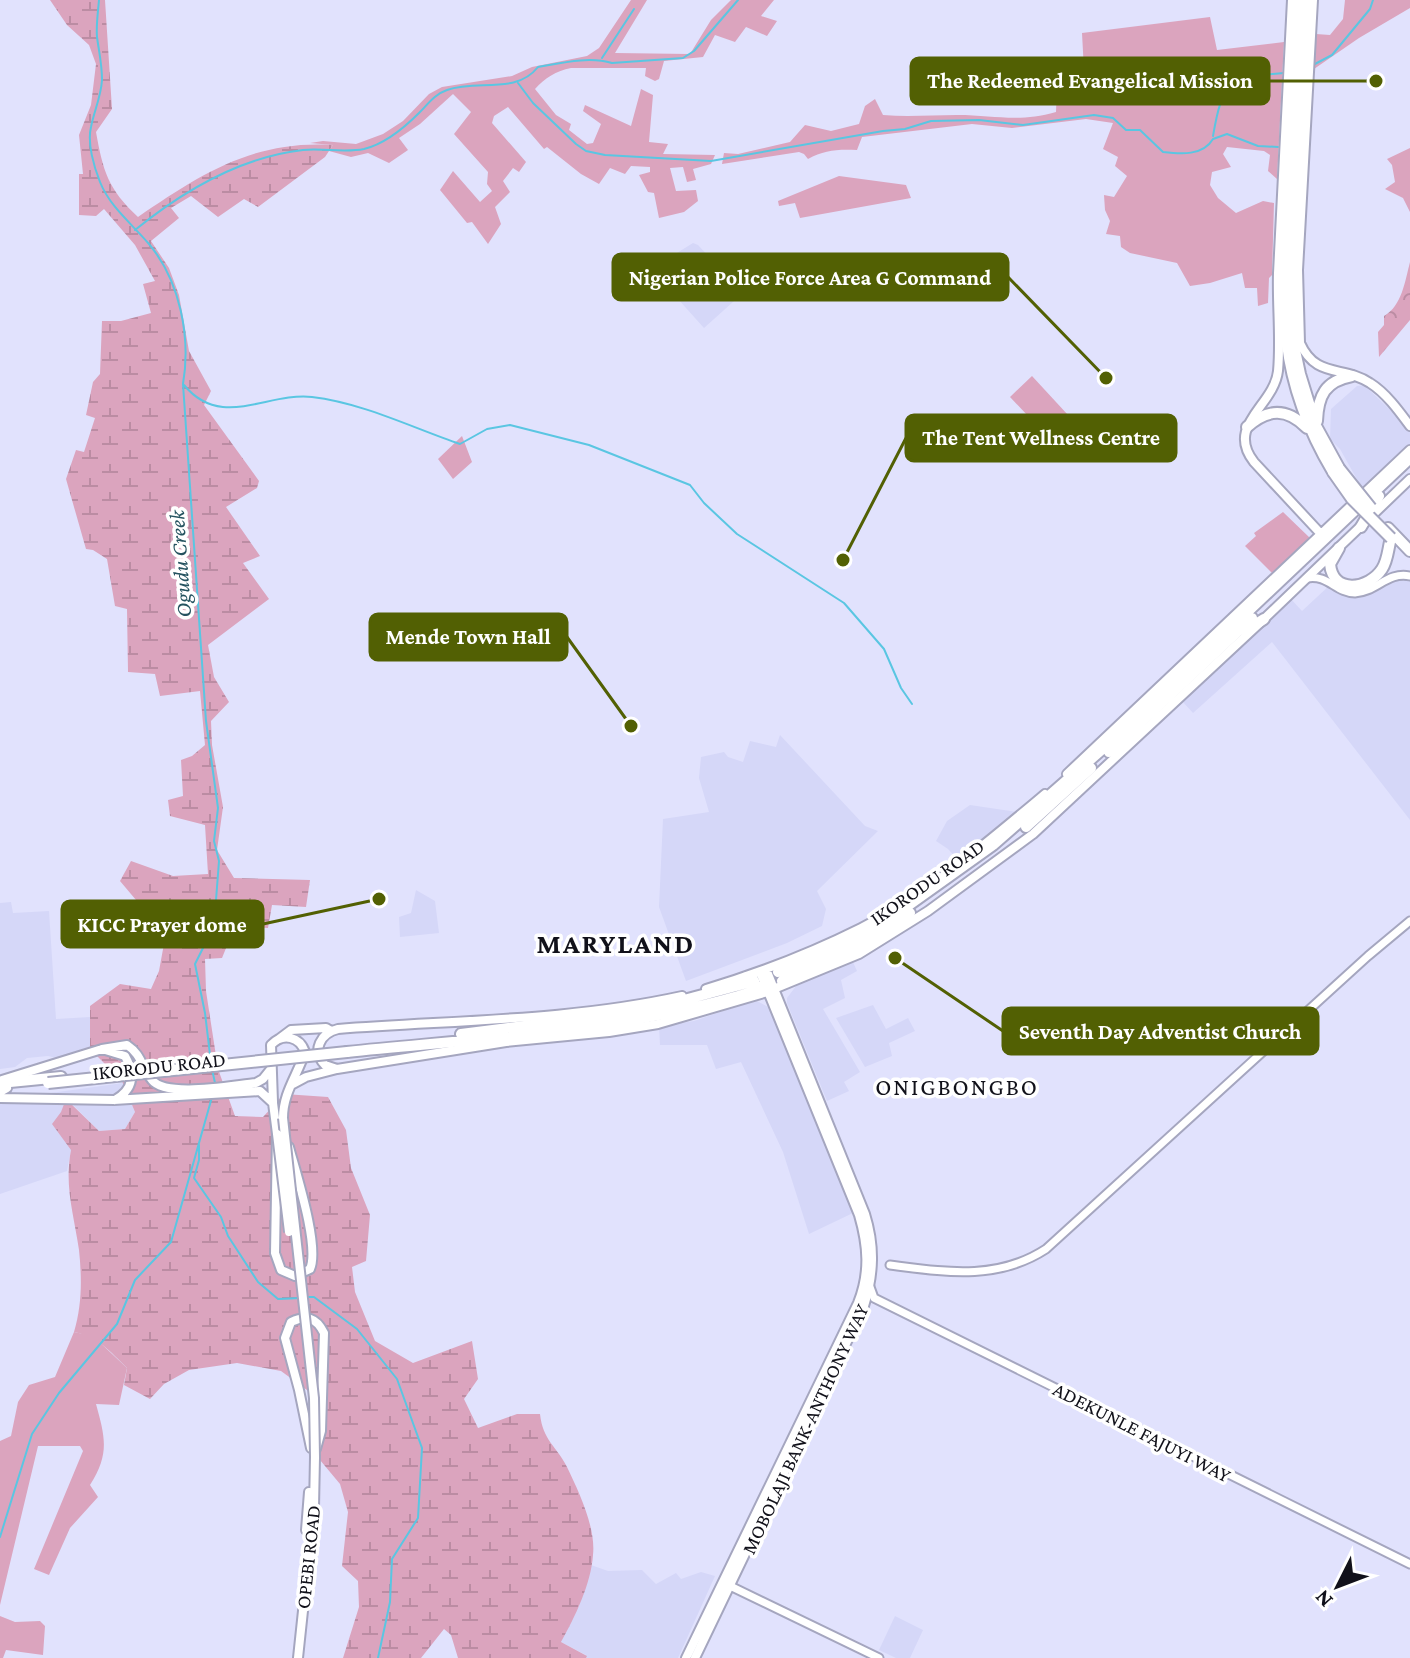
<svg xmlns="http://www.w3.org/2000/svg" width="1410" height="1658" font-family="'Crimson Pro',serif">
  <defs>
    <pattern id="forest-crowns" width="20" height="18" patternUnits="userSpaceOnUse" patternTransform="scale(2)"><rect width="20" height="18" fill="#dba4be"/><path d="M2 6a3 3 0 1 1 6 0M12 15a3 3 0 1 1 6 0" fill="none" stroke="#bb8ca3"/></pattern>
    <pattern id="wetland-marsh" width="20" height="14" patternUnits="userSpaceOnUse" patternTransform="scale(2)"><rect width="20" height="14" fill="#dba4be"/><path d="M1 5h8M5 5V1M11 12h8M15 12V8" fill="none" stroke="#bb8ca3"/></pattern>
  </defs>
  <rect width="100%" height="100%" fill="#e1e2fd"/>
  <!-- built -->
  <path fill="#d5d7f8" d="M693,243L698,245L743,293L704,328L651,269Z
    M1364,385L1402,421L1410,414V445L1363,490L1340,449L1330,439L1331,409L1357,386Z
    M1400,575L1410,580V820L1272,642L1193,713L1182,701L1290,598L1302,611L1331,584L1351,593L1365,595Z
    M780,735L865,826L878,831L817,891L826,909L822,926L787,943L686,981L659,907L663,819L709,812L699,778L701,757L724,752L728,757L743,762L750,741L776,747Z
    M970,805L1017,812L958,860L948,849L936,841L947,821Z
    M416,890L435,901L439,933L400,937L399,917L411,913Z
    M11,902L13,913L49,911L56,1019L90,1017L91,1058L61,1059L48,1056L27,1058L15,1067L0,1069V903Z
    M852,960L857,971L841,980L845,998L823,1009L860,1072L844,1082L849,1091L827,1101L787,1003V998L796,986Z
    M755,1000L772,1009L853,1213L809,1234L783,1152L741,1062L716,1069L707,1045H660L659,1026L694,1021Z
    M873,1005L886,1029L908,1018L915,1031L889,1043L892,1056L865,1067L836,1018Z
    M123,1083L135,1112L125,1129L99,1131L67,1099L71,1150L67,1171L0,1194V1100Z
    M591,1565L608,1571L642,1570L656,1584L676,1573L681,1579L701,1572L715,1576L678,1658H586V1655L561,1642L585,1587Z
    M895,1616L923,1630L910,1658H896L879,1650Z"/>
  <!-- green -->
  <path fill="#dba4be" d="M631,0H647L615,53L690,54L711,20L731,0H774L761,16L777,21L767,36L746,27L735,42L715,35L703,57L664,61L659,79L655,81L645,76L646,68H571C556,71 545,78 535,89L556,115L571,124L569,130L587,144L593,143L601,124L583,111L585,105L631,126L641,89L653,95L649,142L668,144L663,154L715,155L711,164L693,169L696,180L687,182L683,167L670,168L676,191L696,190L698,201L684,212L659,218L654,193L648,192L639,175L650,172V167L631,166L625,174L610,168L599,184L581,174L547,147L544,149L508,107L494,116L492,123L526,162L519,172L513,168L503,181L510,192L495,207L501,224L488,244L472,222L467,223L440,190L453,171L480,202L492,191L487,184L488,172L454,134L471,112L453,94L420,124L399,138L408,150L389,163L368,153L351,157L329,151L333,145L310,143L323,141L356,144L383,134L403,121L429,94L442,87L512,76L532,67L587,56L599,48Z
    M1345,0H1410V8L1359,38L1314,69L1316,34L1330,35L1343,19Z
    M1210,17L1217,50L1284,42L1277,179L1268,171L1270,155L1264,151L1227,147L1223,154L1231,167L1212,172L1210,185L1218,198L1236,213L1263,201L1274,203L1272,275L1269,278L1268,303L1258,306L1257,288H1245L1242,273L1210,283L1190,286L1177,263L1130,253L1121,247L1120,236L1106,234L1110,221L1105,210L1104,195L1114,197L1127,176L1115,166L1118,157L1103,149L1113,123L1086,119L1012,128L972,124L862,137L857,150C838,149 824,150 808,159L804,154L799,152L722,164L724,153L738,154L790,142L805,125L831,131L859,124L865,106L875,99L883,115C908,117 932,115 957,115C995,115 1018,123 1056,112L1057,84H1067L1069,103L1080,104L1085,89L1082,33Z
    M1410,148V212L1403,198L1385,189L1395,182L1392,165L1387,159Z
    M839,176L906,185L911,198L800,218L795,203L779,206L778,201Z
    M1032,376L1068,415L1046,435L1010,397Z
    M462,436L472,462L453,479L438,459Z
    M1283,512L1310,538L1272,573L1245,546L1256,536L1254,533Z
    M74,1332L93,1336L127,1368L119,1405L96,1404C105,1437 110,1454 90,1485L98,1497L70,1528L49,1575L34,1569L83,1451L80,1446H38L0,1605V1441L11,1436L18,1402L29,1385L55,1377Z
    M0,1616L15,1622L40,1621L45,1626L43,1655L6,1650L3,1658H0Z"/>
  <!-- forest -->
  <path fill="url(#forest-crowns)" d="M1410,262V320L1379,357L1378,332L1384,325V316C1402,306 1405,281 1410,262Z"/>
  <!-- wetland -->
  <path fill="url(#wetland-marsh)" d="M50,0H105L112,109L96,132C103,171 108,189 138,217C201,174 253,140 333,145L325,157L258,207L244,199L218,217L191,196L171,208L179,218L151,241L169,268L179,295L189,351L211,391L204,405L259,481L257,488L226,507L260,556L243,563L269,599L208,645L214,677L229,702L211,721L212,745L223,807L217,850L234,878L310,880L306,907L272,905L268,928L235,926L222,958L205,959L206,991L218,1069L235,1116L263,1117L284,1094L328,1097L346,1130L351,1168L370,1215L366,1261L352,1267L355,1292L375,1341L413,1363L472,1341L478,1379L464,1399L478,1428L517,1414H540C543,1441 556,1445 567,1467C579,1492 596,1528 593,1555C591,1584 575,1617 561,1642L587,1656L586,1658H458L451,1635L444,1629L421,1658H343L359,1607L358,1581L342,1566L348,1512L340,1484L320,1460L321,1428L311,1393L281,1371L237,1363L189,1370L164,1384L150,1399L124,1385L127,1368C110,1351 98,1337 74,1332C82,1305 82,1279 79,1250C74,1215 64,1186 71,1150L52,1124L61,1112L66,1099L99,1131L125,1129L135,1112L122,1081L90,1049V1006L120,984L151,989L159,971L170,911L136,900L120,881L131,861L173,876L208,874L205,825L170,816L168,800L183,796L181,760L192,756L205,745L200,691L160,696L155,674L128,672L127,609L115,606L107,559L93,550L86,549L66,479L76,450L84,452L95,418L86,415L93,382L100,374L102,321H121L151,313L143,284L155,281L135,245L104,209L96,216L79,215V174H83L79,135L91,105L96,64L89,45L67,25Z"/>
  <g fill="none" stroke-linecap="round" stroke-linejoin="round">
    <!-- stream -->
    <path stroke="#5ac6e2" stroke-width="2" d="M99,0C98,12 96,25 97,37C99,52 102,64 102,80C101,97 94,111 91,127C87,143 94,167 100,182C110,207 132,224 149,244C180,281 191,337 183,384L206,721L218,808L214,841L219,861L214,926L195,964L205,1013L211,1063
      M602,58L634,9
      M1313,65L1332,55L1370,9L1373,0
      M518,83L533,103L576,144L586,151L605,155L711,161L883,131L905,129L931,121L979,120L1023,125L1094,115L1113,118L1126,130H1140L1163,152C1181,154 1203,156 1213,139L1227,134L1258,146L1278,147
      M1213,136C1217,113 1220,95 1236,77L1284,73
      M135,230C183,191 241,157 303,150C323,148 345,153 364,149C385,144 405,127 419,113C428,104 435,94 447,90C477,79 516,95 538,67C561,63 589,56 612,63L683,58L694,51L738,0
      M184,385C221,430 267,392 312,397C363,403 413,428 460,444L487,429L510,425L589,445L690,485L704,503L737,534L844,603L884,649L901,688L912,704
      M212,1069L215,1083
      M199,1145V1160L194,1178L221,1217L228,1236L258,1282L278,1299L301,1298
      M307,1297H314L357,1329L397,1379L422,1448L418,1518L392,1559L390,1602L378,1658
      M0,1537L32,1434L59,1393L117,1324L135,1280L171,1242L212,1097"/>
    <defs>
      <path id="secondary" d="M1307,578C1328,574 1336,593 1355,593C1376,592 1388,571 1410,576
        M890,1265C945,1272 997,1281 1046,1249L1368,956L1410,921
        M870,1287L874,1298L1410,1564
        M726,1584L879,1658"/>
      <path id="primary" d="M1292,0C1287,91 1282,182 1278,273C1277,305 1281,339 1278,371C1274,406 1225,425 1254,462L1321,534
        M1313,0L1298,270L1300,343C1316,379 1343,365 1370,383C1386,393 1399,411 1410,426
        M1067,774L1410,450
        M746,976L753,977L759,990L755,995
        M706,989C759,973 811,953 861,928C927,894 988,842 1045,794
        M682,996C568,1021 454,1020 338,1029C321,1033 311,1050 325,1065L337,1069L506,1042L609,1032L658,1024L764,993L859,954L928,911L1033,834L1264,619L1410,479
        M279,1039L291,1030L326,1028L331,1031
        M102,1049L127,1045C142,1055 141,1067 152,1080C166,1098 233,1085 256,1083L263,1079L271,1069
        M2,1080L102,1049L125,1056C135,1074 134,1089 115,1100
        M293,1084L306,1077L337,1069
        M0,1092L7,1088
        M0,1098L114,1100L260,1091L273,1103L277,1134L275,1253L281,1270L295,1276L310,1269C320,1247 296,1173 289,1147
        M273,1102L271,1045C283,1032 300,1037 305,1052C297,1076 283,1093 283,1118
        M311,1448L299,1390L285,1338L291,1322C306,1315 316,1317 324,1333L321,1431L316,1449
        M306,1530L309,1492
        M298,1658L314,1507L315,1457
        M686,1658L858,1303C870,1273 868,1246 859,1215L760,972
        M695,1658L864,1306C874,1274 875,1246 865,1214L766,969"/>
      <path id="highway" d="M1299,0C1295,61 1292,122 1289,183C1282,296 1272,370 1333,472
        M1306,0L1292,271V336L1300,374L1316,426L1339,468
        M1317,421C1318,396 1325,381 1352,376
        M1247,427C1268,408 1287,408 1307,428
        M1361,527L1379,496
        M1388,528L1410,551
        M1339,548L1330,564C1333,595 1369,589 1382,569C1388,560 1388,548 1391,538
        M1245,631L1264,619
        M1109,752L1252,618
        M1026,827L1091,768
        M778,972L852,939L895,915L993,845L1107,745L1410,458
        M782,981L858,946L910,913
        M461,1034L643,1011L751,982
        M347,1052C483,1038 623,1032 755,991
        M0,1083L61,1077"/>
    </defs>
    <!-- secondary casing -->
    <use href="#secondary" stroke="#a5a6bf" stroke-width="11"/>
    <!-- primary casing -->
    <use href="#primary" stroke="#a5a6bf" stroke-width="12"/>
    <!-- highway casing -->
    <use href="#highway" stroke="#a5a6bf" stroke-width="14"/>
    <!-- secondary -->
    <use href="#secondary" stroke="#fff" stroke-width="7"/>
    <!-- primary -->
    <use href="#primary" stroke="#fff" stroke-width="8"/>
    <!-- highway -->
    <use href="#highway" stroke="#fff" stroke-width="10"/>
    <defs>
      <path id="primary-bridge" d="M283,1118L314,1398L315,1457
        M277,1134L289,1232"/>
      <path id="highway-bridge" d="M1339,468L1371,508
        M1333,472L1352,499L1391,538
        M48,1083L347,1052"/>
    </defs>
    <!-- primary-bridge casing -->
    <use href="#primary-bridge" stroke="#a5a6bf" stroke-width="12" stroke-linecap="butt"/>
    <!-- highway-bridge casing -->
    <use href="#highway-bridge" stroke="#a5a6bf" stroke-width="14" stroke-linecap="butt"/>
    <!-- primary-bridge -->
    <use href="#primary-bridge" stroke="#fff" stroke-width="8"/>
    <!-- highway-bridge -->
    <use href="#highway-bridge" stroke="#fff" stroke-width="10"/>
  </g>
  <g text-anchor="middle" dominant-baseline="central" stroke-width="7" stroke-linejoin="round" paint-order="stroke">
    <!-- street labels -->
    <g font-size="20" fill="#11111a" stroke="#fff">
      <text transform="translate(927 882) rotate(-35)">IKORODU ROAD</text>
      <text transform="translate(159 1066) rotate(-6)">IKORODU ROAD</text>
      <text transform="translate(805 1429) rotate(-65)">MOBOLAJI BANK-ANTHONY WAY</text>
      <text transform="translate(1142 1432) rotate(27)">ADEKUNLE FAJUYI WAY</text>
      <text transform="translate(308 1557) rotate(-84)">OPEBI ROAD</text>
    </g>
    <!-- water labels -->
    <g font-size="22" font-style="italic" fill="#255360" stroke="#fff">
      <text transform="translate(180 564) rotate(-94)">Ogudu Creek</text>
    </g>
    <!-- quarter labels -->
    <g font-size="24" letter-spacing="2" fill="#11111a" stroke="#fff">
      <text x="957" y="1086">ONIGBONGBO</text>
    </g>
    <!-- district labels -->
    <g font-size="28" font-weight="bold" letter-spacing="2" fill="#11111a" stroke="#fff">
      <text x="616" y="943">MARYLAND</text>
    </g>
  </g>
  <!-- callouts -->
  <path fill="none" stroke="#526003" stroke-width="3" d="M1376 81L1269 81M1106 378L1008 277M843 560L906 438M631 726L567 637M379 899L263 924M895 958L1003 1031"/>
  <g fill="#526003" stroke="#fff" stroke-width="3">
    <circle cx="1376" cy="81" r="8"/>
    <circle cx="1106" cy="378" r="8"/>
    <circle cx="843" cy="560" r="8"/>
    <circle cx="631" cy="726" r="8"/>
    <circle cx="379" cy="899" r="8"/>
    <circle cx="895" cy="958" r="8"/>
  </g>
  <g fill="#526003" stroke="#526003" stroke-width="3">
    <rect x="911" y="58" width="358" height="46" rx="8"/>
    <rect x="613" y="254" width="395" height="46" rx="8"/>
    <rect x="906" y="415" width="270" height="46" rx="8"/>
    <rect x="370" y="614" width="197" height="46" rx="8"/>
    <rect x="62" y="901" width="201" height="46" rx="8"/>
    <rect x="1003" y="1008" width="315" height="46" rx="8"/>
  </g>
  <g font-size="22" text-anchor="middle" font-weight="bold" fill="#fff">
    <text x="1090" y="88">The Redeemed Evangelical Mission</text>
    <text x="810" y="285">Nigerian Police Force Area G Command</text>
    <text x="1041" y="445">The Tent Wellness Centre</text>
    <text x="468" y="644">Mende Town Hall</text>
    <text x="162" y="932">KICC Prayer dome</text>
    <text x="1160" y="1039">Seventh Day Adventist Church</text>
  </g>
  <!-- north arrow -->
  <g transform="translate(1338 1586) rotate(228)" stroke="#ffffff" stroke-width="6" paint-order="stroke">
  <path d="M0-6L14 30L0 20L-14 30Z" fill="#11111a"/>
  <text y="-12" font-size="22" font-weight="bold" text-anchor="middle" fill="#11111a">N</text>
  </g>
</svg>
